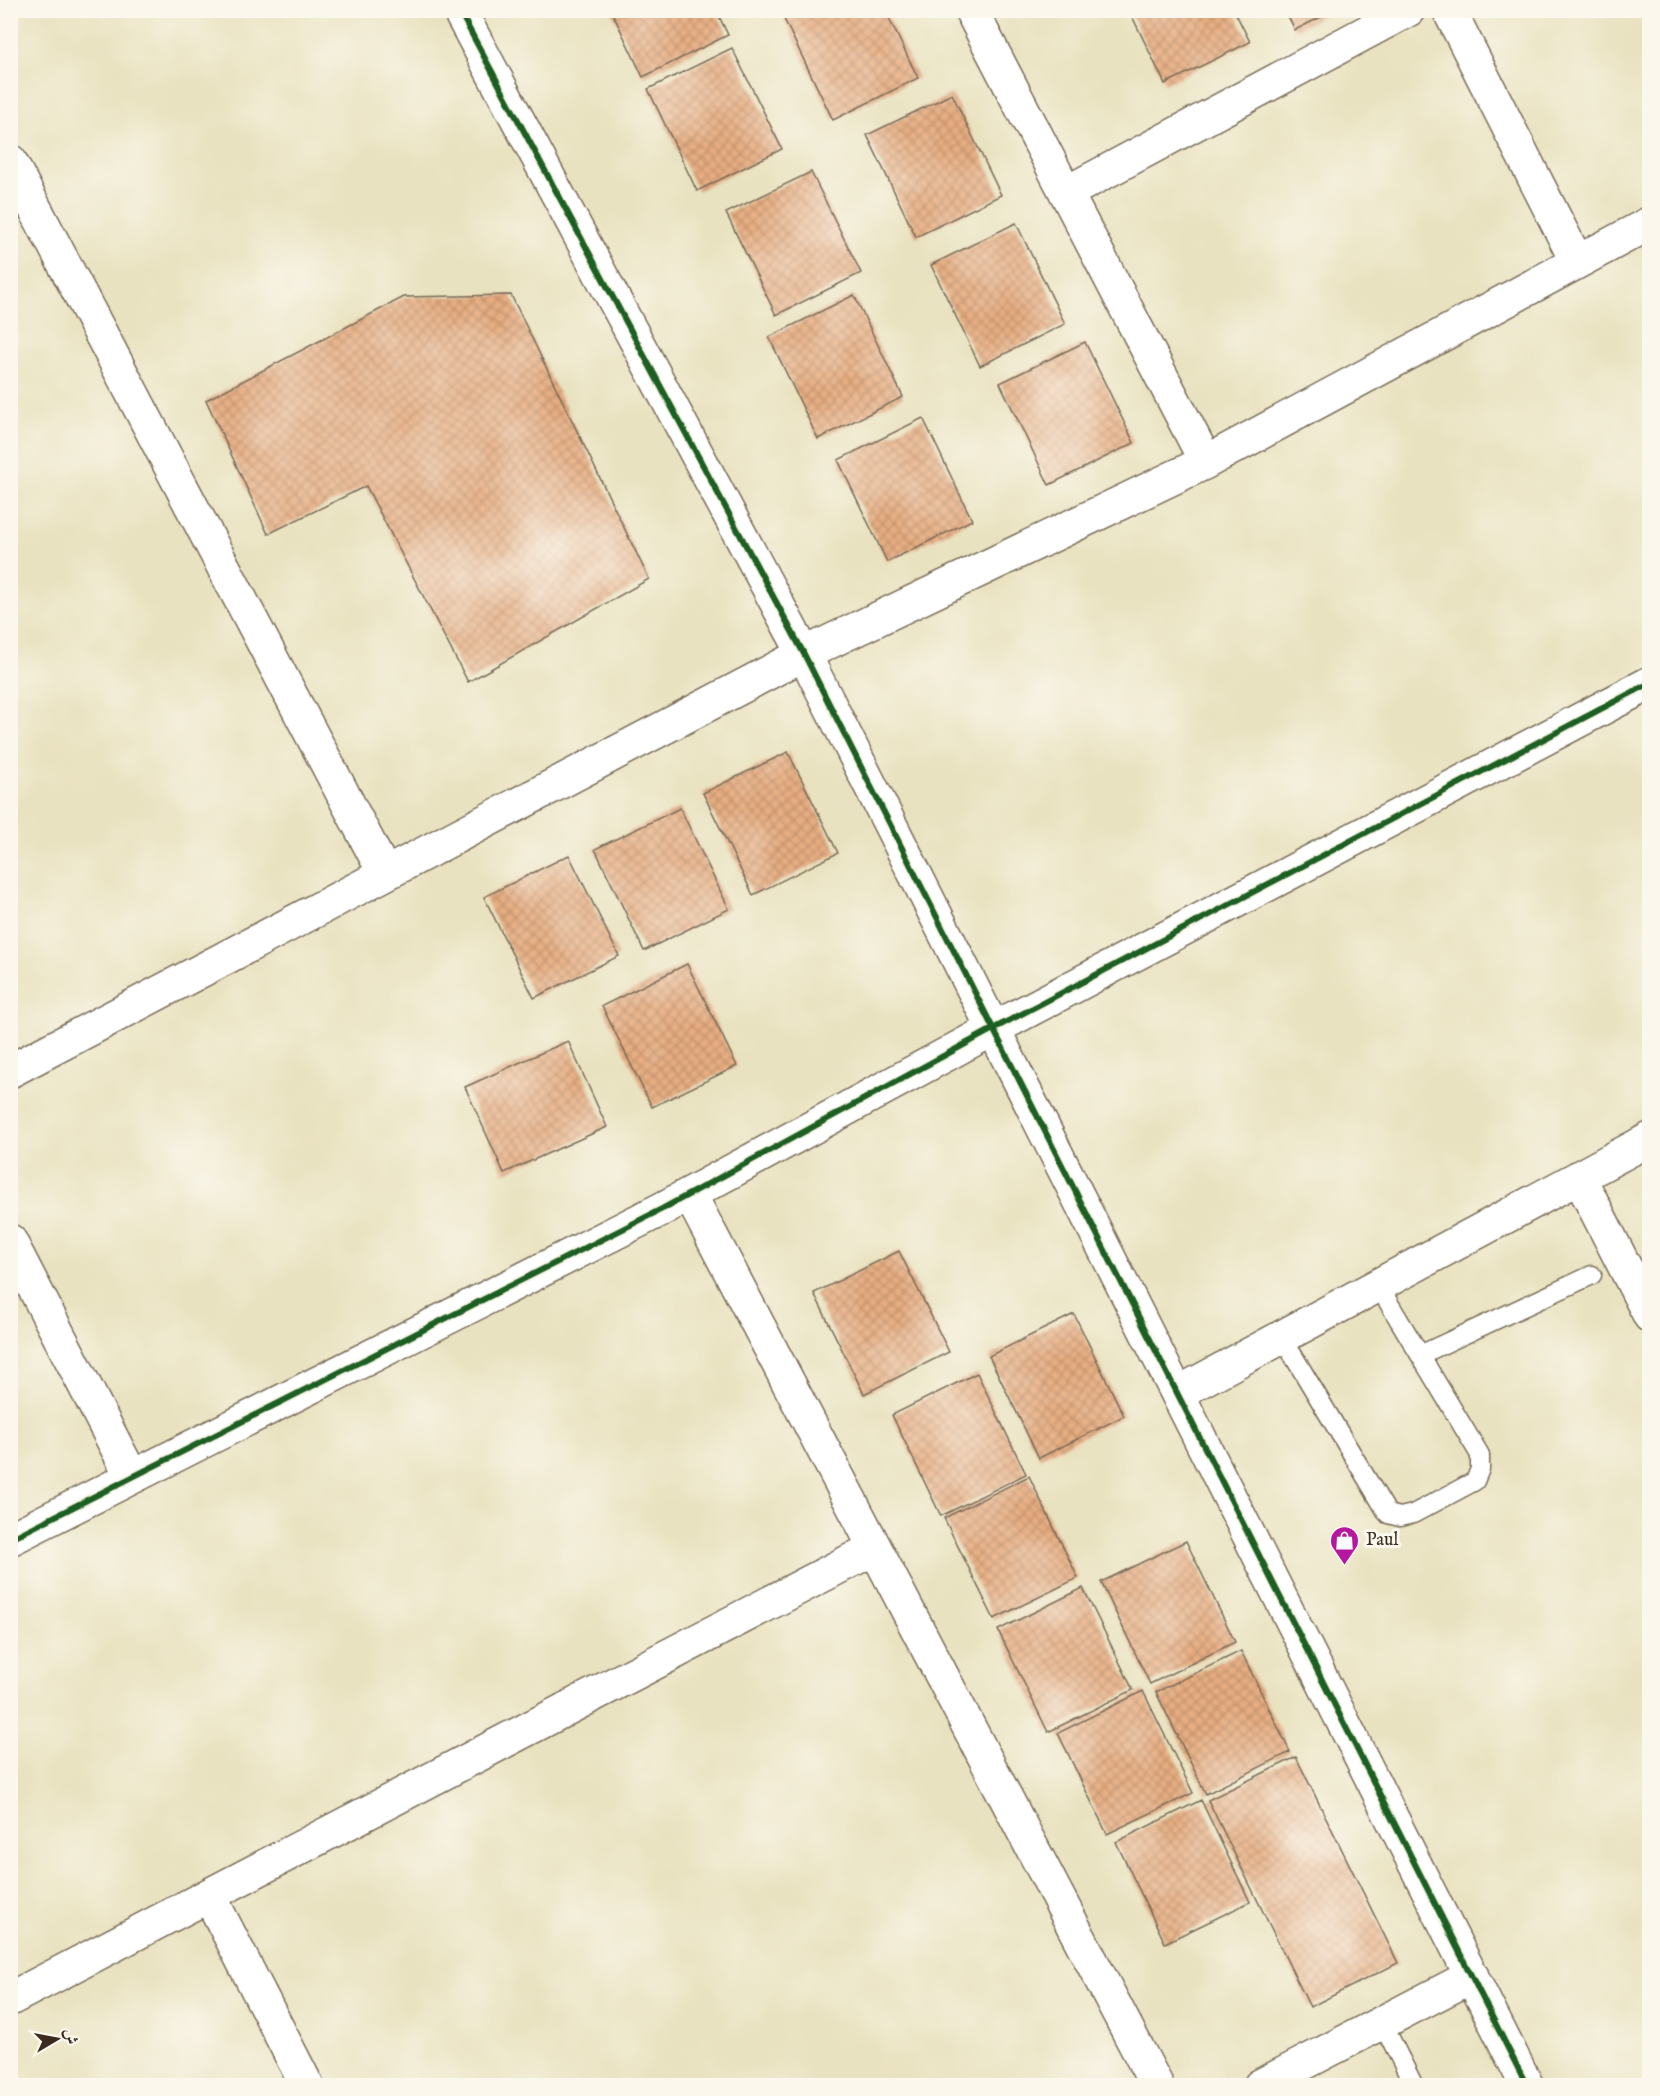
<svg xmlns="http://www.w3.org/2000/svg" width="1660" height="2096" font-family="'IM FELL English',Amiri,serif">
  <defs>
    <pattern id="building-cross-hatch" width="8" height="8" patternUnits="userSpaceOnUse" patternTransform="scale(1.5)"><rect width="8" height="8" fill="#e8ae82"/><path d="M0 0l8 8M0 8l8-8" fill="none" stroke="#bd8e6a"/></pattern>
  </defs>
  <rect width="100%" height="100%" fill="#fbf7ec"/>
  <filter id="ink" filterUnits="userSpaceOnUse"><feTurbulence type="fractalNoise" baseFrequency=".0167" numOctaves="2"/><feDisplacementMap in="SourceGraphic" scale="12" xChannelSelector="R" yChannelSelector="G"/><feConvolveMatrix kernelMatrix="1 2 1 2 8 2 1 2 1" color-interpolation-filters="sRGB"/></filter>
  <filter id="wash" filterUnits="userSpaceOnUse"><feTurbulence type="fractalNoise" baseFrequency=".008" numOctaves="4" result="noise"/><feDisplacementMap in="SourceGraphic" scale="24" xChannelSelector="R" yChannelSelector="G"/><feGaussianBlur stdDeviation="1.35" result="paint"/><feColorMatrix in="noise" values="0 0 0 0 0 0 0 0 0 0 0 0 0 0 0 0 0 1.4 0 .05"/><feComposite in="paint" operator="in"/></filter>
  <g filter="url(#wash)">
    <rect width="100%" height="100%" fill="#e9e2c0"/>
    <g id="blocks">
      <!-- building -->
      <path fill="url(#building-cross-hatch)" d="M611,10H716L728,35L643,77Z
        M802,10H885L918,78L833,120L784,19Z
        M1129,10H1234L1250,42L1165,84Z
        M1285,10H1335L1295,30Z
        M732,48L782,149L697,191L648,89Z
        M952,94L1001,195L916,237L867,135Z
        M811,172L861,273L776,315L726,213Z
        M1016,223L1065,324L980,366L931,265Z
        M511,295L649,579L468,682L366,486L268,534L206,400L404,297Z
        M854,295L903,397L818,439L769,337Z
        M1085,342L1134,443L1049,485L1000,383Z
        M923,418L972,520L887,562L838,460Z
        M788,752L838,853L753,895L703,793Z
        M680,808L729,909L644,951L595,849Z
        M569,855L619,956L534,998L484,897Z
        M687,964L737,1066L652,1107L602,1006Z
        M568,1041L607,1127L504,1173L465,1087Z
        M899,1251L949,1352L864,1394L814,1293Z
        M1074,1314L1124,1416L1039,1458L989,1356Z
        M977,1373L1026,1474L941,1516L892,1415Z
        M1029,1476L1078,1578L994,1619L944,1518Z
        M1186,1541L1235,1642L1150,1684L1101,1582Z
        M1083,1588L1133,1690L1048,1732L998,1630Z
        M1241,1651L1290,1752L1206,1794L1156,1692Z
        M1143,1691L1193,1793L1107,1834L1058,1733Z
        M1296,1757L1398,1963L1310,2007L1208,1800Z
        M1201,1800L1250,1902L1165,1943L1116,1842Z"/>
    </g>
  </g>
  <g filter="url(#ink)">
    <use href="#blocks" fill-opacity="0" stroke="#786a57" stroke-width="1.5"/>
    <g fill="none" stroke-linecap="round" stroke-linejoin="round">
      <defs>
        <path id="lane" d="M1282,1337L1388,1514L1400,1517L1413,1514L1475,1481L1480,1469V1455L1378,1285
          M1420,1355L1592,1275
          M1382,2022L1414,2086"/>
        <path id="street" d="M459,10L804,654L1527,2086
          M971,10L1206,462
          M1449,10L1577,262
          M10,161L385,874
          M1066,193L1408,10
          M10,1071L804,654L1206,462L1650,223
          M1579,1177L1650,1316
          M690,1195L1157,2086
          M10,1241L132,1477
          M1178,1393L1650,1139
          M10,1539L662,1209L993,1029L1650,683
          M209,1895L307,2086
          M10,1999L875,1548
          M1260,2086L1472,1976"/>
      </defs>
      <!-- lane casing -->
      <use href="#lane" stroke="#786a57" stroke-width="21"/>
      <!-- street casing -->
      <use href="#street" stroke="#786a57" stroke-width="36"/>
      <!-- lane -->
      <use href="#lane" stroke="#fff" stroke-width="18"/>
      <!-- street -->
      <use href="#street" stroke="#fff" stroke-width="33"/>
      <defs>
        <path id="cycleway" d="M459,10L804,654L1527,2086
          M10,1539L662,1209L993,1029L1650,683"/>
      </defs>
      <!-- cycleway casing -->
      <use href="#cycleway" stroke="#fbf7ec" stroke-width="10"/>
      <!-- cycleway -->
      <use href="#cycleway" stroke="#1b5e20" stroke-width="6"/>
    </g>
  </g>
  <!-- icons -->
  <defs>
    <symbol id="shop-pin" viewBox="-11 -11 22 30"><path d="M0 17L-7.5 6A9.5 9.5 0 1 1 7.5 6Z" fill="#b5179e" stroke="#fbf7ec"/><path d="M-5-2.5h2.3a2.7 3.5 0 0 1 5.4 0H5L5.5 6h-11ZM-1.5-2.5h3a1.5 2.3 0 0 0-3 0Z" fill="#fff"/></symbol>
  </defs>
  <g fill-rule="evenodd">
    <use href="#shop-pin" x="1328" y="1524" width="33" height="45"/>
  </g>
  <g text-anchor="middle" dominant-baseline="central" stroke-width="6" stroke-linejoin="round" paint-order="stroke">
    <!-- poi labels -->
    <g font-size="18" fill="#3b2a1e" stroke="#fbf7ec" text-anchor="start">
      <text x="1366" y="1540">Paul</text>
    </g>
  </g>
  <!-- margin -->
  <rect width="1660" height="2096" fill="none" stroke="#fbf7ec" stroke-width="36"/>
  <!-- north arrow -->
  <g transform="translate(57 2039) rotate(80)" stroke="#fbf7ec" stroke-width="4.5" paint-order="stroke">
  <path d="M0-4.5L10 22L0 15L-10 22Z" fill="#3b2a1e"/>
  <text y="-9" font-size="16" font-weight="bold" text-anchor="middle" fill="#3b2a1e">ش</text>
  </g>
</svg>
